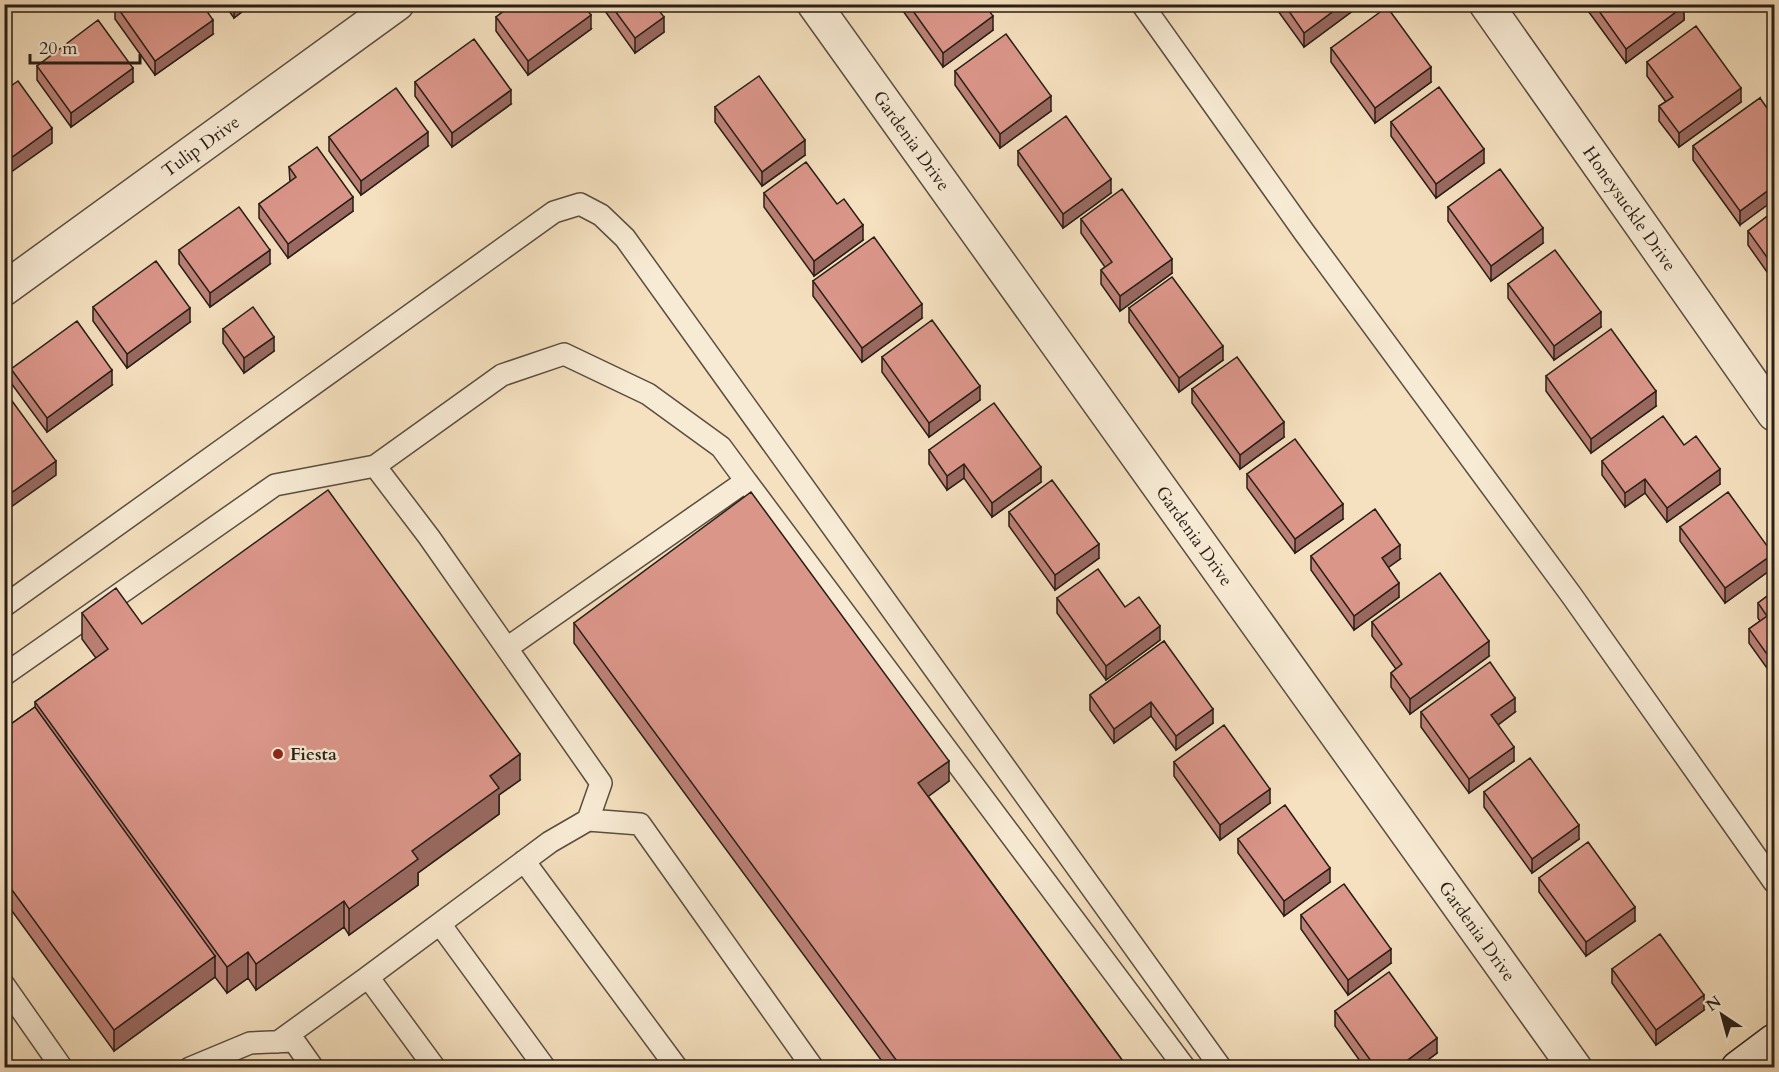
<svg xmlns="http://www.w3.org/2000/svg" width="1779" height="1072" font-family="Cardo,serif">
  <rect width="100%" height="100%" fill="#f5e0bf"/>
  <filter id="stains"><feTurbulence type="fractalNoise" baseFrequency=".00333" numOctaves="4"/><feColorMatrix values="0 0 0 0 .2 0 0 0 0 .09 0 0 0 0 .02 0 0 0 .5 -.17"/></filter>
  <radialGradient id="worn" r=".72"><stop offset=".6" stop-color="#630" stop-opacity="0"/><stop offset="1" stop-color="#630" stop-opacity=".3"/></radialGradient>
  <g fill="none" stroke-linecap="round" stroke-linejoin="round">
    <defs>
      <path id="service" d="M1142,4L1304,232L1572,596L1774,882
        M375,466L502,375L564,354L648,394L721,447L746,481L507,648
        M746,481L1185,1068
        M4,606L554,212L580,204L601,215L625,238L1221,1068
        M4,675L275,485L375,466L429,537L601,783L588,820
        M524,861L677,1068
        M440,924L545,1068
        M368,977L550,842L588,820L640,824L813,1068
        M4,985L62,1068
        M278,1042L368,977L435,1068
        M190,1068L250,1043L294,1041L313,1068"/>
      <g id="minor">
        <path id="s1" d="M814,4L1575,1068"/>
        <path id="s2" d="M1486,4L1774,414"/>
        <path id="s3" d="M4,289L397,4"/>
      </g>
      <path id="secondary" d="M1738,1068L1774,1041"/>
    </defs>
    <!-- service casing -->
    <use href="#service" stroke="#5a4e40" stroke-width="24"/>
    <!-- minor casing -->
    <use href="#minor" stroke="#5a4e40" stroke-width="36"/>
    <!-- secondary casing -->
    <use href="#secondary" stroke="#271e16" stroke-width="36"/>
    <!-- service -->
    <use href="#service" stroke="#f8ebd5" stroke-width="21"/>
    <!-- minor -->
    <use href="#minor" stroke="#f8ebd5" stroke-width="33"/>
    <!-- secondary -->
    <use href="#secondary" stroke="#f8ebd5" stroke-width="33"/>
  </g>
  <!-- wall -->
  <path fill="#bc8177" stroke="#271e16" stroke-width="1.5" d="M115,4L213,34L155,75L115,19Z
    M224,4H252L234,18Z
    M600,4H654L664,32L635,53Z
    M898,4H984L993,30L943,67Z
    M1273,4H1362L1304,47Z
    M1583,4H1683L1684,20L1626,63Z
    M496,17L591,29L528,75L496,31Z
    M1331,48L1431,82L1375,123L1331,62Z
    M1647,62L1741,102L1679,147L1659,121V106L1666,102L1647,76Z
    M37,66L133,82L71,127L37,80Z
    M955,71L1051,111L1000,148L955,85Z
    M415,82L511,104L452,147L415,96Z
    M1760,98L1740,225L1693,160V146Z
    M715,107L805,155L762,186L715,122Z
    M1391,122L1484,163L1436,198L1391,136Z
    M329,137L428,146L361,195L329,151Z
    M1018,151L1111,193L1063,228L1018,165Z
    M289,167L353,211L288,258L259,218V204L290,182Z
    M764,193L863,240L814,276L764,207Z
    M1448,207L1543,243L1491,281L1448,221Z
    M1774,211V282L1748,245V231Z
    M1081,219L1172,273L1120,311L1101,284V270L1105,267L1081,233Z
    M179,250L270,264L210,307L179,264Z
    M813,281L922,318L862,362L813,296Z
    M1508,284L1601,327L1554,360L1508,298Z
    M93,307L190,322L127,368L93,321Z
    M1129,308L1223,360L1179,392L1129,322Z
    M223,329L274,351L244,373L223,343Z
    M882,357L980,400L929,437L882,372Z
    M11,369L112,385L47,432L11,383Z
    M1546,376L1656,406L1591,453L1546,391Z
    M1192,389L1284,437L1240,469L1192,403Z
    M1684,445L1720,484L1667,522L1645,493L1625,507L1602,475V461Z
    M929,450L1041,482L992,517L964,478L947,490L929,464Z
    M1247,474L1343,519L1295,553L1247,488Z
    M1009,512L1099,558L1055,590L1009,526Z
    M1680,527L1773,568L1725,603L1680,541Z
    M1311,556L1400,559L1388,567L1399,597L1354,630L1311,570Z
    M1774,591V678L1749,643V629L1760,621L1758,618V603Z
    M1057,598L1125,607L1160,640L1106,680L1057,613Z
    M82,613L142,624L520,780L499,795V814L418,873V885L349,935L344,927L256,990L248,978L227,993L215,977L114,1051L4,900V729L35,707V702L96,658L82,639Z
    M1372,622L1489,656L1410,714L1391,687V673L1396,669L1372,636Z
    M574,623L949,781L928,796L1128,1068H887L574,643Z
    M1164,641L1213,723L1176,750L1151,716L1114,743L1090,710V695Z
    M1421,712H1515L1498,725L1514,761L1469,793L1421,727Z
    M1174,762L1270,803L1220,840L1174,776Z
    M1484,792L1579,839L1532,873L1484,807Z
    M1238,839L1330,882L1284,916L1238,853Z
    M1539,878L1635,921L1586,956L1539,892Z
    M1301,915L1391,963L1348,995L1301,929Z
    M1612,969L1704,1010L1656,1045L1612,983Z
    M1335,1011L1437,1053L1417,1068H1365L1335,1026Z"/>
  <!-- shaded-wall -->
  <path fill="#996961" stroke="#271e16" stroke-width="1.5" d="M234,4H252L234,18Z
    M1343,4H1362L1304,47V33Z
    M1684,6V20L1626,63V49Z
    M591,15V29L528,75V61Z
    M993,16V30L943,67V53Z
    M664,17V32L635,53V38Z
    M213,20V34L155,75V61Z
    M1431,67V82L1375,123V108Z
    M133,68V82L71,127V113Z
    M1741,88V102L1679,147V133Z
    M511,90V104L452,147V133Z
    M1051,96V111L1000,148V134Z
    M52,128V143L4,177V163Z
    M428,132V146L361,195V181Z
    M805,140V155L762,186V172Z
    M1484,149V163L1436,198V184Z
    M1111,179V193L1063,228V214Z
    M1774,186V200L1740,225V211Z
    M353,197V211L288,258V244Z
    M863,225V240L814,276V261Z
    M1543,228V243L1491,281V266Z
    M270,250V264L210,307V293Z
    M1172,259V273L1120,311V296Z
    M922,304V318L862,362V348Z
    M190,308V322L127,368V354Z
    M1601,312V327L1554,360V346Z
    M274,337V351L244,373V358Z
    M1223,346V360L1179,392V378Z
    M112,370V385L47,432V418Z
    M980,386V400L929,437V423Z
    M1656,391V406L1591,453V439Z
    M1284,422V437L1240,469V455Z
    M56,461V475L4,512V498Z
    M964,464V478L947,490V476Z
    M1041,467V482L992,517V503Z
    M1720,469V484L1667,522V508Z
    M1645,479V493L1625,507V493Z
    M1343,504V519L1295,553V539Z
    M1099,544V558L1055,590V575Z
    M1400,545V559L1382,572V558Z
    M1773,554V568L1725,603V588Z
    M1399,583V597L1354,630V616Z
    M1160,626V640L1106,680V666Z
    M1489,641V656L1410,714V699Z
    M1515,698V712L1491,730V715Z
    M1151,702V716L1114,743V729Z
    M1213,709V723L1176,750V736Z
    M1514,747V761L1469,793V779Z
    M520,754V780L499,795V814L418,873V885L349,935V909L412,851L490,776Z
    M949,761V781L918,804V783Z
    M1270,789V803L1220,840V825Z
    M1579,825V839L1532,873V859Z
    M1330,868V882L1284,916V901Z
    M344,901V927L256,990V964Z
    M1635,907V921L1586,956V942Z
    M1391,949V963L1348,995V980Z
    M248,952V978L227,993V967Z
    M215,956V977L114,1051V1030Z
    M1704,995V1010L1656,1045V1030Z
    M1437,1038V1053L1417,1068H1397Z"/>
  <!-- building -->
  <path fill="#db968a" stroke="#271e16" stroke-width="1.5" d="M115,4H202L213,20L155,61Z
    M513,4H583L591,15L528,61L496,17Z
    M610,4H654L664,17L635,38Z
    M908,4H984L993,16L943,53Z
    M1284,4H1343L1304,33Z
    M1594,4H1683L1684,6L1626,49Z
    M1387,7L1431,67L1375,108L1331,48Z
    M98,20L133,68L71,113L37,66Z
    M1696,26L1741,88L1679,133L1659,106L1673,97L1647,62Z
    M1006,34L1051,96L1000,134L955,71Z
    M474,39L511,90L452,133L415,82Z
    M759,76L805,140L762,172L715,107Z
    M18,81L52,128L4,163V91Z
    M1439,87L1484,149L1436,184L1391,122Z
    M396,88L428,132L361,181L329,137Z
    M1760,98L1774,118V186L1740,211L1693,146Z
    M1066,116L1111,179L1063,214L1018,151Z
    M317,147L353,197L288,244L259,204L296,177L289,167Z
    M806,162L837,204L844,199L863,225L814,261L764,193Z
    M1500,169L1543,228L1491,266L1448,207Z
    M1122,189L1172,259L1120,296L1101,270L1112,262L1081,219Z
    M239,207L270,250L210,293L179,250Z
    M1774,211V267L1748,231Z
    M874,237L922,304L862,348L813,281Z
    M1555,250L1601,312L1554,346L1508,284Z
    M156,261L190,308L127,354L93,307Z
    M1172,277L1223,346L1179,378L1129,308Z
    M253,307L274,337L244,358L223,329Z
    M932,320L980,386L929,423L882,357Z
    M77,321L112,370L47,418L11,369Z
    M1611,329L1656,391L1591,439L1546,376Z
    M1237,357L1284,422L1240,455L1192,389Z
    M4,390L56,461L4,498Z
    M994,403L1041,467L992,503L964,464L947,476L929,450Z
    M1663,416L1684,445L1696,436L1720,469L1667,508L1645,479L1625,493L1602,461Z
    M1295,439L1343,504L1295,539L1247,474Z
    M1052,480L1099,544L1055,575L1009,512Z
    M328,490L520,754L490,776L499,788L412,851L418,859L349,909L344,901L256,964L248,952L227,967L35,702L108,649L82,613L116,588L142,624Z
    M751,492L949,761L918,783L1128,1068H902L574,623Z
    M1728,492L1773,554L1725,588L1680,527Z
    M1375,509L1400,545L1382,558L1399,583L1354,616L1311,556Z
    M1098,569L1125,607L1139,597L1160,626L1106,666L1057,598Z
    M1440,573L1489,641L1410,699L1391,673L1402,664L1372,622Z
    M1774,591V664L1749,629L1767,616L1758,603Z
    M1164,641L1213,709L1176,736L1151,702L1114,729L1090,695Z
    M1490,662L1515,698L1491,715L1514,747L1469,779L1421,712Z
    M35,707L215,956L114,1030L4,879V729Z
    M1224,725L1270,789L1220,825L1174,762Z
    M1530,758L1579,825L1532,859L1484,792Z
    M1285,805L1330,868L1284,901L1238,839Z
    M1588,842L1635,907L1586,942L1539,878Z
    M1344,884L1391,949L1348,980L1301,915Z
    M1660,934L1704,995L1656,1030L1612,969Z
    M1389,972L1437,1038L1397,1068H1376L1335,1011Z
    M1473,1062L1477,1068H1465Z"/>
  <!-- markers -->
  <circle fill="#8f2418" stroke="#f8ebd5" stroke-width="2" cx="278" cy="754" r="6"/>
  <g text-anchor="middle" dominant-baseline="central" stroke-width="5" stroke-linejoin="round" paint-order="stroke">
    <!-- street labels -->
    <g font-size="18" fill="#271e16" stroke="#f8ebd5">
      <text stroke="none"><textPath href="#s1" startOffset="168">Gardenia Drive</textPath></text>
      <text stroke="none"><textPath href="#s3" startOffset="243">Tulip Drive</textPath></text>
      <text stroke="none"><textPath href="#s2" startOffset="250">Honeysuckle Drive</textPath></text>
      <text stroke="none"><textPath href="#s1" startOffset="654">Gardenia Drive</textPath></text>
      <text stroke="none"><textPath href="#s1" startOffset="1140">Gardenia Drive</textPath></text>
    </g>
    <!-- poi labels -->
    <g font-size="18" font-weight="bold" fill="#271e16" stroke="#f8ebd5" text-anchor="start">
      <text x="290" y="754">Fiesta</text>
    </g>
  </g>
  <!-- margin -->
  <rect width="1779" height="1072" fill="none" stroke="#f5e0bf" stroke-width="24"/>
  <rect x="6" y="6" width="1767" height="1060" fill="none" stroke="#271e16" stroke-width="3"/>
  <rect x="12" y="12" width="1755" height="1048" fill="none" stroke="#271e16" stroke-width="1.5"/>
  <!-- north arrow -->
  <g transform="translate(1722 1015) rotate(324)" stroke="#f8ebd5" stroke-width="4.5" paint-order="stroke">
  <path d="M0-4.5L10 22L0 15L-10 22Z" fill="#271e16"/>
  <text y="-9" font-size="16" font-weight="bold" text-anchor="middle" fill="#271e16">N</text>
  </g>
  <!-- scale -->
  <path d="M30 54v9h110v-9" fill="none" stroke="#271e16" stroke-width="3"/>
  <text x="39" y="54" font-size="18" fill="#271e16" stroke="#f8ebd5" stroke-width="4.5" paint-order="stroke">20 m</text>
  <rect width="100%" height="100%" filter="url(#stains)"/>
  <rect width="100%" height="100%" fill="url(#worn)"/>
</svg>
